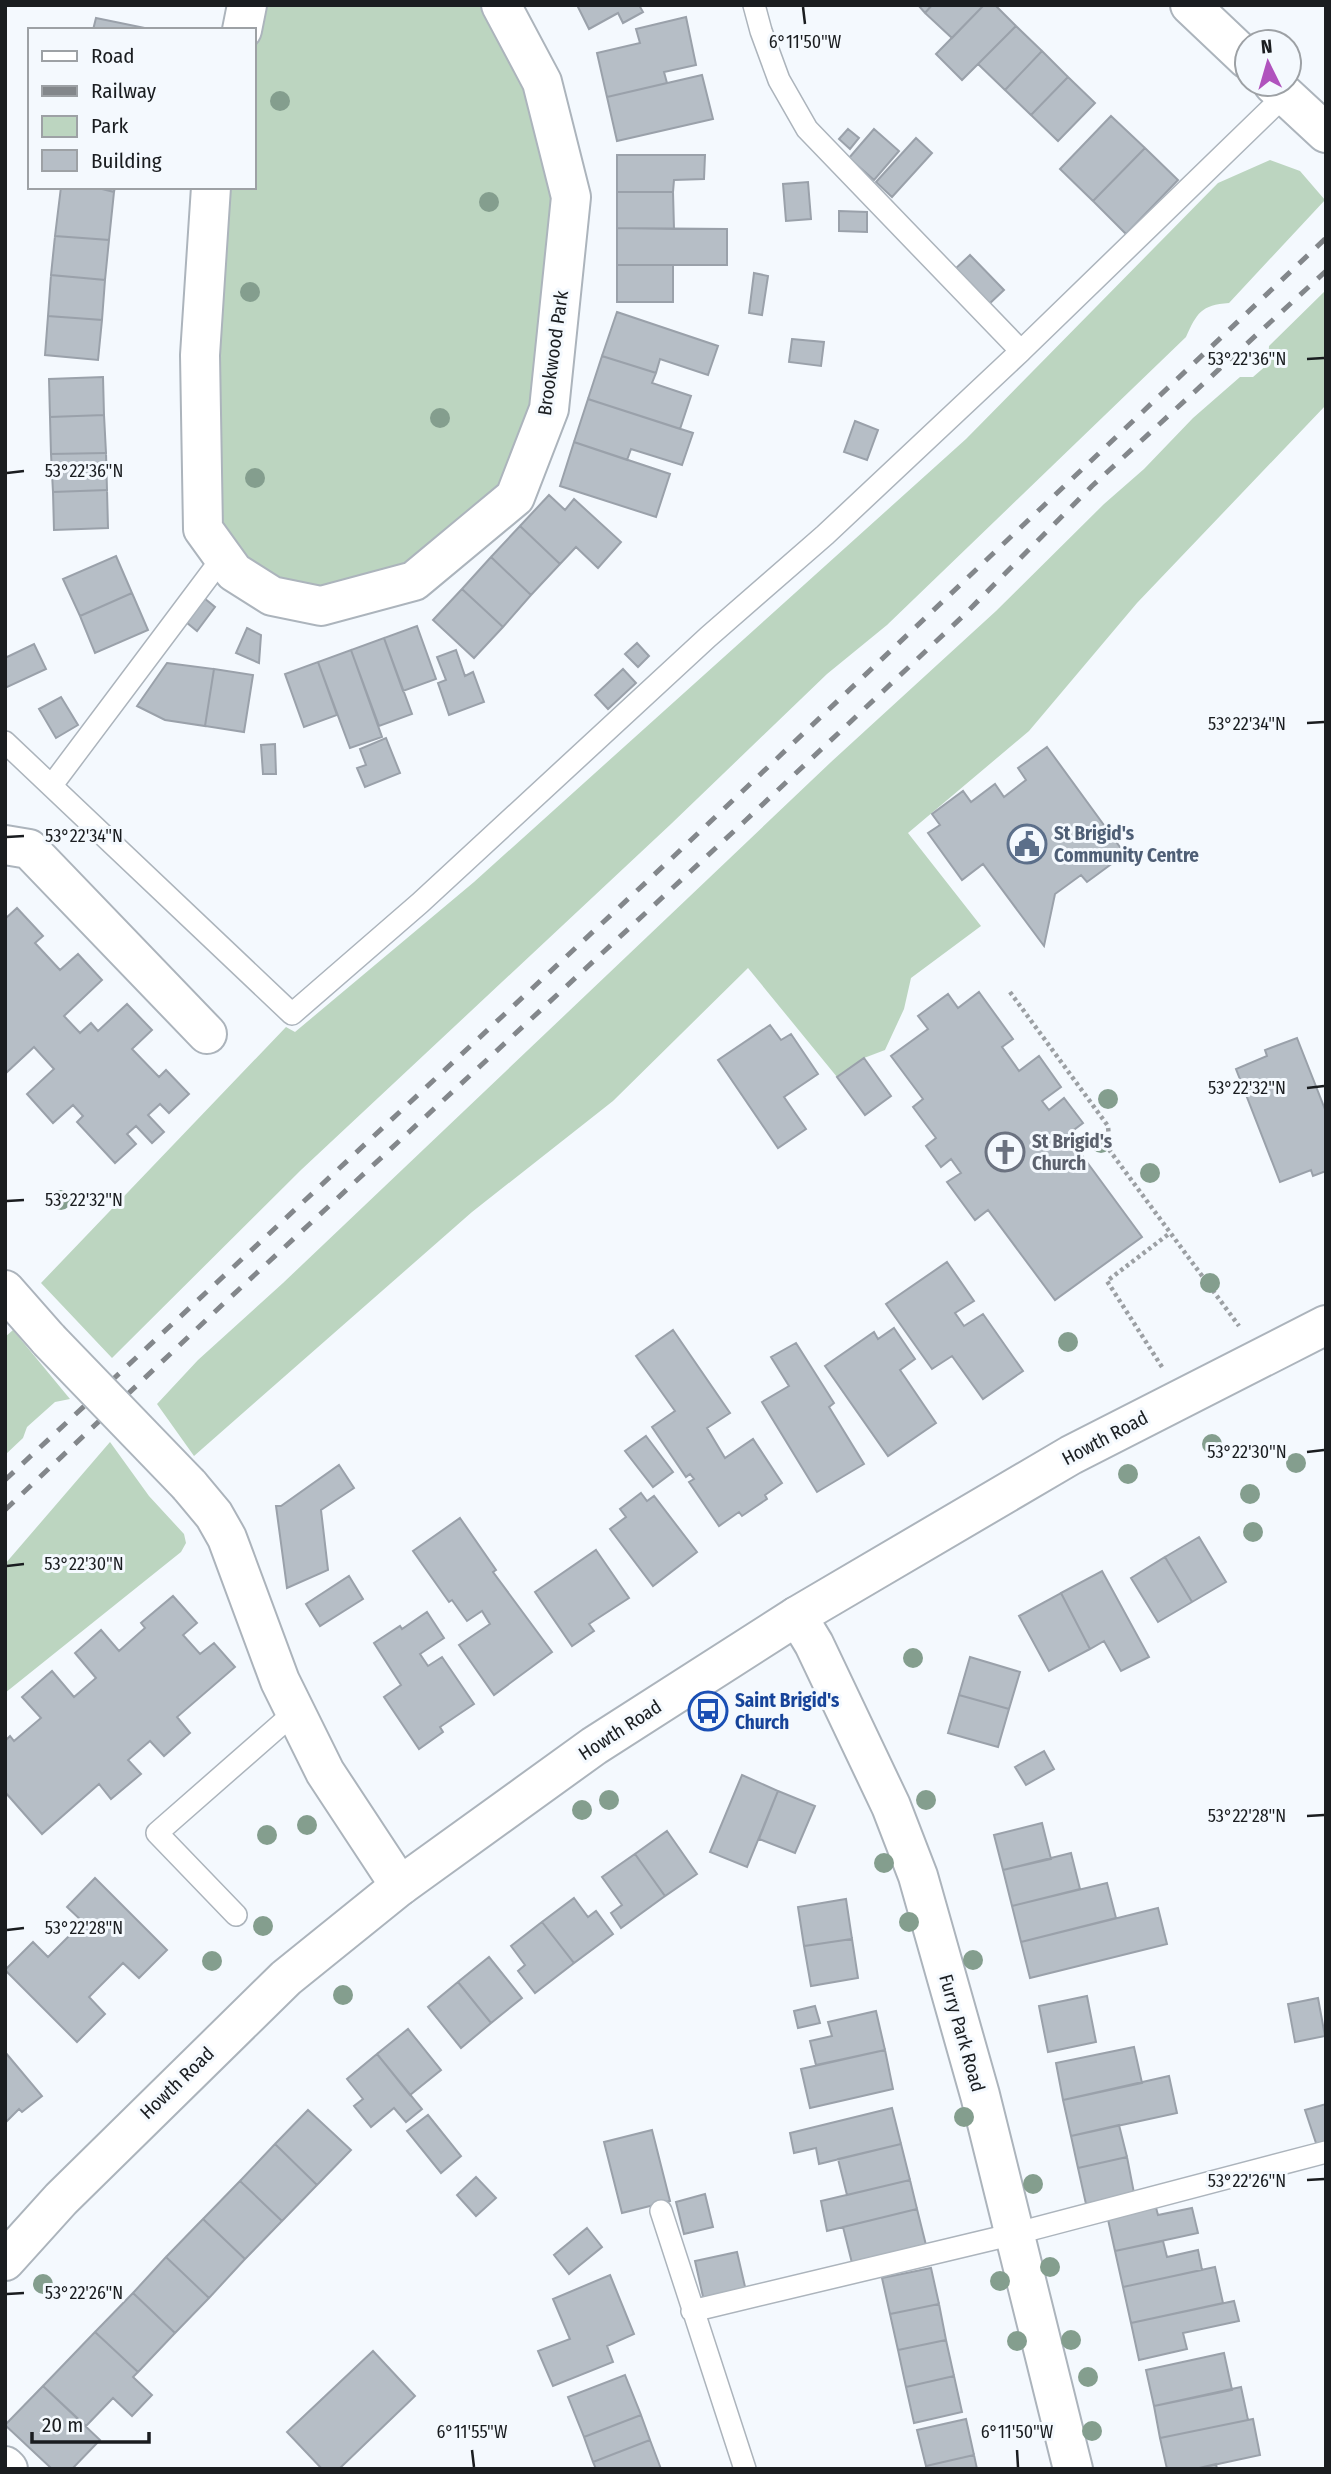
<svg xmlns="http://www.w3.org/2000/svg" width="1331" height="2474" font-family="'Fira Sans Condensed',sans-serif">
  <rect width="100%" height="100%" fill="#f4f9fe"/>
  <!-- green -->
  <path fill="#bcd5c0" d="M248,5H501L571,197L515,497L414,580L272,596L203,529L211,187H254V30Z
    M1270,160L1300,171L1325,200L1229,303C1201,305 1197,313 1186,337L887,625L827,674L671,824L301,1170L112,1358L41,1283L286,1027L295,1032L474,882L966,439L1218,183Z
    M1326,290V405L1137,603L1029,731L908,833L981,926L911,978L904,1009L885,1050L864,1058L837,1077L748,968L613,1101L472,1212L194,1456L157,1404L198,1360L283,1283L831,762L996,611L1104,504L1144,469L1193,418L1240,377H1253L1268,364L1269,346Z
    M13,1330L70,1399L55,1402L27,1427L23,1438L5,1455V1337Z
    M110,1442L149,1496L184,1534L186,1543L181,1552L5,1693V1564Z"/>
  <!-- building -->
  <path fill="#b6bec6" stroke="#9aa1aa" stroke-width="2" d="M577,5H639L643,12L623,23L618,13L589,29Z
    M918,5H932L925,13Z
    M932,5H984L952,38L925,13Z
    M984,5H995L1016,26L962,80L936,54Z
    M686,17L696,65L664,72L667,83L607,97L597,53L640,43L636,29Z
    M96,18L150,29V30H93Z
    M1016,26L1042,51L1005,90L978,64Z
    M1042,51L1068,77L1031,115L1005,90Z
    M702,75L713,119L617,141L607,97Z
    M1068,77L1095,103L1058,141L1031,115Z
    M1111,116L1145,148L1093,201L1060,169Z
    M848,129L859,138L850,149L839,139Z
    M874,129L899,151L874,180L849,158Z
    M916,138L932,153L892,197L876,182Z
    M1145,148L1178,180L1126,234L1093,201Z
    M617,155H705L704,179L674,180L673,192H617Z
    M808,182L811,219L786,221L783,184Z
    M61,187H94L114,192L109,240L55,236Z
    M94,187H115L114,192Z
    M617,192H673L674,229L617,228Z
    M839,211L867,212V232L839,231Z
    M617,228L727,229V265H617Z
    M55,236L109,240L105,280L51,275Z
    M970,255L1004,290L988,305L954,270Z
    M617,265H673V302H617Z
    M754,273L768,276L762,315L749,313Z
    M51,275L105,280L102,320L48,316Z
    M617,312L718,346L708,375L660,359L656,373L602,356Z
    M48,316L102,320L98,360L45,355Z
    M792,339L824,342L821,366L789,362Z
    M602,356L656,373L652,383L691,396L680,429L588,399Z
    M103,377L104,415L50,417L49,379Z
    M588,399L693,433L682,465L631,449L627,460L574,442Z
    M104,415L106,453L51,454L50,417Z
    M855,421L878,430L867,460L844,452Z
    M574,442L670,474L656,517L560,486Z
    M106,453L107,490L53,492L51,454Z
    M107,490L108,528L54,530L53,492Z
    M549,495L565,510L574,499L621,542L598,568L576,547L560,564L520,526Z
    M520,526L560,564L531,595L491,557Z
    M116,556L132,593L80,616L63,579Z
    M491,557L531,595L503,627L462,589Z
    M462,589L503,627L474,658L433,620Z
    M132,593L148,630L95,653L80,616Z
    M204,598L215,607L197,631L186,622Z
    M417,626L436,679L403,691L384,638Z
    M247,628L261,635L259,663L236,653Z
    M384,638L412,714L379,726L351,650Z
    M637,643L649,656L638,667L625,654Z
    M34,644L46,669L5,688V658Z
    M351,650L382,737L350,748L318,662Z
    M456,650L465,676L473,672L484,702L449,715L438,683L446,680L437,657Z
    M318,662L337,715L304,727L285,674Z
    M167,663L214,669L205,726L165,720L137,706Z
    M214,669L253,675L244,732L205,726Z
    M623,669L636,683L608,709L595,695Z
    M61,697L78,725L56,738L39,709Z
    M386,738L400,773L365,787L357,768L366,765L360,749Z
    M275,744L276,774H263L261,745Z
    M1047,747L1125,854L1087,882L1081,875L1055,894L1044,946L983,864L962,880L928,833L940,825L932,814L963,791L971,802L995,784L1004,797L1026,780L1018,768Z
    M17,908L43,936L35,943L60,970L78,954L102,980L64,1016L80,1033L91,1023L98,1031L127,1004L152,1030L132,1049L159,1077L166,1070L189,1094L169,1113L160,1104L148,1115L164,1132L152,1143L136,1126L127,1134L136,1144L115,1163L77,1122L83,1116L73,1105L53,1123L27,1094L54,1069L34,1047L7,1072L5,1070V919Z
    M979,992L1013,1039L1002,1047L1019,1071L1039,1056L1061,1087L1042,1101L1049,1110L1064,1098L1083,1123L1067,1135L1142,1237L1055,1300L988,1210L975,1220L947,1182L961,1173L951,1159L941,1167L926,1146L936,1138L913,1107L923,1099L891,1056L928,1029L918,1016L948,994L958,1008Z
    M770,1025L781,1040L791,1034L818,1074L784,1097L806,1129L778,1148L718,1060Z
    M1297,1038L1326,1112V1171L1313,1176L1311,1170L1280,1182L1236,1069L1267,1056L1265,1050Z
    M864,1058L891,1096L865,1115L837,1077Z
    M947,1262L974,1301L955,1313L964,1326L983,1314L1023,1371L983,1399L952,1356L932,1369L886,1304Z
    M894,1328L915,1359L900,1370L936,1423L888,1456L825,1366L874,1332L878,1339Z
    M673,1330L730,1413L707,1428L725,1458L753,1439L782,1483L765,1495L767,1499L742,1516L739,1512L719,1526L689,1482L694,1479L690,1474L686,1477L652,1427L675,1411L636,1356Z
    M796,1343L834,1403L829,1407L864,1464L817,1492L762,1402L789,1386L771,1357Z
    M646,1436L673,1472L653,1487L625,1451Z
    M339,1465L354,1488L321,1510L328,1570L287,1588L276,1506H281Z
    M641,1493L647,1501L654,1496L697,1552L653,1586L610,1529L626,1517L620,1509Z
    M460,1518L496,1570L493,1572L552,1652L494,1695L459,1645L490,1624L482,1611L467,1621L452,1600L449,1602L413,1551Z
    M1199,1537L1226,1582L1192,1602L1165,1557Z
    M596,1550L629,1598L589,1624L594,1631L572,1646L535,1592Z
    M1165,1557L1192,1602L1158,1622L1131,1578Z
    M1102,1571L1149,1657L1121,1671L1104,1641L1090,1649L1061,1593Z
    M349,1576L363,1599L320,1626L306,1604Z
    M1061,1593L1090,1649L1049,1671L1019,1616Z
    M173,1596L197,1623L183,1635L200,1654L214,1643L235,1667L177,1717L190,1733L164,1756L150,1741L128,1760L141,1774L111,1799L99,1784L42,1834L5,1792V1741L10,1736L14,1741L41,1718L22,1697L52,1671L74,1697L96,1678L75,1653L101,1630L119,1651L145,1628L141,1623Z
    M427,1612L444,1638L420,1654L428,1666L442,1657L474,1704L440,1727L443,1732L419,1749L384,1697L401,1685L374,1643L400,1626L402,1629Z
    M970,1657L1020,1672L1009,1709L959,1695Z
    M959,1695L1009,1709L998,1747L948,1733Z
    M1044,1751L1054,1769L1026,1785L1015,1767Z
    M742,1775L778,1791L747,1867L710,1852Z
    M778,1791L815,1806L795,1853L759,1839Z
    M1042,1823L1051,1859L1003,1870L994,1835Z
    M667,1831L697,1874L665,1896L635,1854Z
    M1071,1853L1080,1889L1012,1906L1003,1870Z
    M635,1854L665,1896L621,1928L611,1913L622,1905L602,1877Z
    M95,1878L167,1950L139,1978L123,1963L89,1997L105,2014L77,2042L5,1970L33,1942L48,1957L83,1922L67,1907Z
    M1107,1883L1116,1918L1021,1942L1012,1906Z
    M574,1898L588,1917L596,1911L613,1934L574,1963L542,1922Z
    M846,1899L852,1939L804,1946L798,1907Z
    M1158,1908L1167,1944L1030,1978L1021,1942Z
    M542,1922L574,1963L535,1993L518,1971L525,1965L511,1946Z
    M852,1939L858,1978L811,1986L804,1946Z
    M489,1957L522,1998L491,2023L458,1982Z
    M458,1982L491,2023L461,2048L428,2007Z
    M1087,1996L1096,2042L1048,2052L1039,2006Z
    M1318,1998L1325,2036L1295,2042L1288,2004Z
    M815,2006L820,2023L798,2028L794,2011Z
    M876,2011L885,2050L816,2065L810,2041L832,2036L828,2022Z
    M408,2029L441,2070L410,2095L377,2054Z
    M1134,2047L1142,2083L1063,2100L1056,2063Z
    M885,2050L893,2089L810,2108L801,2069Z
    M5,2052L42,2096L22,2112L19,2109L5,2123Z
    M377,2054L422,2109L406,2122L394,2108L371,2127L354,2106L363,2099L347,2079Z
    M1169,2076L1177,2113L1071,2136L1063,2100Z
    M1326,2104V2143L1317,2146L1305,2110Z
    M892,2108L901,2144L819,2164L816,2148L794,2153L790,2133Z
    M308,2110L351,2150L317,2185L275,2144Z
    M428,2115L461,2156L441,2173L407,2131Z
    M1119,2125L1127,2157L1078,2168L1071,2136Z
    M652,2130L670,2201L622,2213L604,2142Z
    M275,2144L317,2185L282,2221L240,2181Z
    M901,2144L910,2180L847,2195L838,2159Z
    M1127,2157L1134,2193L1086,2204L1078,2168Z
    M476,2177L496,2198L476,2216L457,2195Z
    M910,2180L917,2209L827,2231L821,2201Z
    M240,2181L282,2221L245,2259L203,2219Z
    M705,2194L713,2227L684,2234L676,2202Z
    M1155,2204L1158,2215L1192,2208L1198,2233L1115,2251L1107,2215Z
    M917,2209L926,2245L852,2263L843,2227Z
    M203,2219L245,2259L209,2298L166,2257Z
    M587,2228L602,2247L569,2274L554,2255Z
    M1163,2241L1167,2257L1198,2250L1202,2270L1123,2287L1115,2251Z
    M737,2252L746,2291L704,2301L695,2261Z
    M166,2257L209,2298L175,2333L133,2293Z
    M1215,2267L1223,2303L1131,2323L1123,2287Z
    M931,2268L939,2304L890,2314L882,2278Z
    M610,2275L634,2334L607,2346L613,2362L553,2386L538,2351L570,2339L553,2299Z
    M133,2293L175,2333L138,2372L95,2332Z
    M1234,2301L1239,2321L1183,2333L1187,2349L1139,2360L1131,2323Z
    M939,2304L946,2340L898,2350L890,2314Z
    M95,2332L138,2372L133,2377L152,2395L132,2416L113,2398L86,2426L43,2386Z
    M946,2340L954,2376L906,2387L898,2350Z
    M373,2351L415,2396L339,2469H322L287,2432Z
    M1224,2353L1232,2390L1154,2406L1146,2370Z
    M625,2375L641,2415L584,2437L568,2397Z
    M954,2376L962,2412L914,2423L906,2387Z
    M43,2386L100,2440L72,2469H52L5,2425Z
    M1241,2387L1248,2420L1160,2438L1154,2406Z
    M641,2415L650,2440L593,2462L584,2437Z
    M966,2419L974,2455L926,2466L917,2430Z
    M1253,2419L1260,2455L1195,2469H1167L1160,2438Z
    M650,2440L661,2469H596L593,2462Z
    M974,2455L977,2469H926V2466Z
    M1216,2464L1217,2469H1195Z"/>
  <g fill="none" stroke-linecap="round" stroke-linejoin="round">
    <defs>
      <path id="service" d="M754,5L761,31L779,80L807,129L1021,351L1285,95
        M5,742L292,1014L420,903L708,637L825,535L1021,351
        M52,785L223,557
        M236,1915L157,1833L295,1712
        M661,2211L745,2469
        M692,2311L1014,2234L1326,2152"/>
      <path id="minor" d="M242,30L247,5
        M211,187L200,355L203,529L234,572L272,596L321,606L414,581L515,497L549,409L571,197L542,82L501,5
        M5,845L29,849L207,1034
        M5,1290L49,1340
        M189,1485L214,1515L227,1538L280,1681L325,1772L400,1886
        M797,1616L814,1644L891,1806L918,1876L980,2095L1073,2469
        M5,2466L8,2469"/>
      <path id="secondary" d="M1190,5L1247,59
        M1273,84L1326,133
        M5,2261L61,2199L286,1978L400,1886L594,1746L797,1616L1071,1455L1326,1325"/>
    </defs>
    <!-- service casing -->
    <use href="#service" stroke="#acb4bc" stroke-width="24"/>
    <!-- minor casing -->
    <use href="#minor" stroke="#acb4bc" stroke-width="42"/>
    <!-- secondary casing -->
    <use href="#secondary" stroke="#acb4bc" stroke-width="42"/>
    <!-- path -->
    <path stroke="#9ca0a4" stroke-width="4.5" stroke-dasharray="3.5 3.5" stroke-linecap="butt" d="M1010,992L1108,1126L1110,1151L1239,1326
      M1162,1367L1107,1281L1170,1233"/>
    <!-- service -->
    <use href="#service" stroke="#fff" stroke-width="21"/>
    <!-- minor -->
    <use href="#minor" stroke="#fff" stroke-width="38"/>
    <!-- secondary -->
    <use href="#secondary" stroke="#fff" stroke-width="38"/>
    <!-- rail -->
    <path stroke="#83878b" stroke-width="5" stroke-dasharray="12 12" stroke-linecap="butt" d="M5,1480L672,858L1326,238
      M5,1510L221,1306L746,820L962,617L1092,486L1326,271"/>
    <defs>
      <path id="minor-bridge" d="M49,1340L189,1485"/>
    </defs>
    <!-- minor-bridge casing -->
    <use href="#minor-bridge" stroke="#acb4bc" stroke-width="42" stroke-linecap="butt"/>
    <!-- minor-bridge -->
    <use href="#minor-bridge" stroke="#fff" stroke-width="38"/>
  </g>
  <!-- trees -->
  <g fill="#849e8e">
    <circle cx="280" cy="101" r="10"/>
    <circle cx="489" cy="202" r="10"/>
    <circle cx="250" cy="292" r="10"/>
    <circle cx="440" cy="418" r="10"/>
    <circle cx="255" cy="478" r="10"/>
    <circle cx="1108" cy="1099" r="10"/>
    <circle cx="1101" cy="1143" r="10"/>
    <circle cx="1150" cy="1173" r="10"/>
    <circle cx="61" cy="1200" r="10"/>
    <circle cx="1210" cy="1283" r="10"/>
    <circle cx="1068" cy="1342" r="10"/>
    <circle cx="1212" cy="1444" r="10"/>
    <circle cx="1296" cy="1463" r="10"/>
    <circle cx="1128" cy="1474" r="10"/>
    <circle cx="1250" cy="1494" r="10"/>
    <circle cx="1253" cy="1532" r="10"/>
    <circle cx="913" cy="1658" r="10"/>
    <circle cx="609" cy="1800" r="10"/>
    <circle cx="926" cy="1800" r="10"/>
    <circle cx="582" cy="1810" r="10"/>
    <circle cx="307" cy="1825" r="10"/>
    <circle cx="267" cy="1835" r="10"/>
    <circle cx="884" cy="1863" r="10"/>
    <circle cx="909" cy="1922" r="10"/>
    <circle cx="263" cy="1926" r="10"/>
    <circle cx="973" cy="1960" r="10"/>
    <circle cx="212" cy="1961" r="10"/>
    <circle cx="343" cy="1995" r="10"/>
    <circle cx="964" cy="2117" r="10"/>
    <circle cx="1033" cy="2184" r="10"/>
    <circle cx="1050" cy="2267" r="10"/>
    <circle cx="1000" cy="2281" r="10"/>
    <circle cx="43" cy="2284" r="10"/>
    <circle cx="1071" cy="2340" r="10"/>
    <circle cx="1017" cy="2341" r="10"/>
    <circle cx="1088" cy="2377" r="10"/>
    <circle cx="1092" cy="2431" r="10"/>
  </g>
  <!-- ticks -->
  <path fill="none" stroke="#1a1d20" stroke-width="2.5" d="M803,7L805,24M1307,359L1324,358M7,473L24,471M1307,723L1324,722M7,837L24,836M1307,1088L1324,1086M7,1201L24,1200M1307,1452L1324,1450M7,1566L24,1564M1307,1816L1324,1815M7,1930L24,1928M1307,2180L1324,2179M7,2294L24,2293M472,2450L474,2467M1017,2450L1018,2467"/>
  <!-- icons -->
  <defs>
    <symbol id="civic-ring" viewBox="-11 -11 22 22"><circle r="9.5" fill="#f4f9fe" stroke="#5c6f8a" stroke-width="1.5"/><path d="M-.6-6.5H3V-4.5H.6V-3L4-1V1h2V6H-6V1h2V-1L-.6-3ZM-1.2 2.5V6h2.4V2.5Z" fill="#5c6f8a"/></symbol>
    <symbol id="church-ring" viewBox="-11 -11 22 22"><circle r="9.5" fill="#f4f9fe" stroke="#6b7280" stroke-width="1.5"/><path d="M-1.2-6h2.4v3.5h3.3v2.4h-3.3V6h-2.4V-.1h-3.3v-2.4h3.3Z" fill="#6b7280"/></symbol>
    <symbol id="bus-ring" viewBox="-11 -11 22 22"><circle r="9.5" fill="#f4f9fe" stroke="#1a4fb4" stroke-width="1.5"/><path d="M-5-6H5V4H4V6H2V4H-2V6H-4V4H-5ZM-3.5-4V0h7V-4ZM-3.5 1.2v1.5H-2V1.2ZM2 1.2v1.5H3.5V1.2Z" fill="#1a4fb4"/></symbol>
  </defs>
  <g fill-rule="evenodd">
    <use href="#civic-ring" x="1005" y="822" width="44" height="44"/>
    <use href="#church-ring" x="983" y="1130" width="44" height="44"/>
    <use href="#bus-ring" x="686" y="1689" width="44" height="44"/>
  </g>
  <g text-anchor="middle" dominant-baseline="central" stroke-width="6" stroke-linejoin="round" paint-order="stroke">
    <!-- street labels -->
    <g font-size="19" fill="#1a1d20" stroke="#f4f9fe">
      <text transform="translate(553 353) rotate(-82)">Brookwood Park</text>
      <text transform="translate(1105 1438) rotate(-28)">Howth Road</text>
      <text transform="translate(620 1730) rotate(-33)">Howth Road</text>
      <text transform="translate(962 2033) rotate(74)">Furry Park Road</text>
      <text transform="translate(177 2083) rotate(-44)">Howth Road</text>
    </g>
    <!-- service labels -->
    <g font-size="19" font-weight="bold" fill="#4e5e75" stroke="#f4f9fe" text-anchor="start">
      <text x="1054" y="833">St Brigid's<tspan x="1054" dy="22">Community Centre</tspan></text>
    </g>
    <!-- worship labels -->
    <g font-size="19" font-weight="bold" fill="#5b616d" stroke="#f4f9fe" text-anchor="start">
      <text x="1032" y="1141">St Brigid's<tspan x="1032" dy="22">Church</tspan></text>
    </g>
    <!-- transit labels -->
    <g font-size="19" font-weight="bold" fill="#164399" stroke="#f4f9fe" text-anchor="start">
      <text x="735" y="1700">Saint Brigid's<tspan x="735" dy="22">Church</tspan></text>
    </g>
  </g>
  <g font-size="18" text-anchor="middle" fill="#1a1d20" stroke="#f4f9fe" stroke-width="6" stroke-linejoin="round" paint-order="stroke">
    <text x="805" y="48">6°11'50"W</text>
    <text x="1247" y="365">53°22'36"N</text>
    <text x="84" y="477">53°22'36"N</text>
    <text x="1247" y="730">53°22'34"N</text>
    <text x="84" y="842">53°22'34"N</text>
    <text x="1247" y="1094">53°22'32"N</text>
    <text x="84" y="1206">53°22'32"N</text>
    <text x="1247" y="1458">53°22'30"N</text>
    <text x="84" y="1570">53°22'30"N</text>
    <text x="1247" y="1822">53°22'28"N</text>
    <text x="84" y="1934">53°22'28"N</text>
    <text x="1247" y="2187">53°22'26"N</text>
    <text x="84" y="2299">53°22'26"N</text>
    <text x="472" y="2438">6°11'55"W</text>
    <text x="1017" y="2438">6°11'50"W</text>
  </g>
  <!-- border -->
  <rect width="1331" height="2474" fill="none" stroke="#1a1d20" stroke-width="14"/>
  <!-- legend -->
  <rect x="28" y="28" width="228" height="161" fill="#f4f9fe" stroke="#9da1a5" stroke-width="2"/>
  <rect x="42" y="51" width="35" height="10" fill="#ffffff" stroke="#9da1a5" stroke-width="2"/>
  <text x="91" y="63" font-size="21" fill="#1a1d20">Road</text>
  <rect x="42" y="86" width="35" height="10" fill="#83878b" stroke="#9da1a5" stroke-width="2"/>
  <text x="91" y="98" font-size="21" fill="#1a1d20">Railway</text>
  <rect x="42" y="116" width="35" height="21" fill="#bcd5c0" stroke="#9da1a5" stroke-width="2"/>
  <text x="91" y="133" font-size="21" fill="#1a1d20">Park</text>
  <rect x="42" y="150" width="35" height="21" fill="#b6bec6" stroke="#9da1a5" stroke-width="2"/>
  <text x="91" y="168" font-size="21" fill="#1a1d20">Building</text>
  <!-- north arrow -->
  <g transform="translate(1268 63) rotate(355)"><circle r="33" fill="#f4f9fe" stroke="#9da1a5" stroke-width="2"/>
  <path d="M0-5L12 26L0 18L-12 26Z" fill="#b053bd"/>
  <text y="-10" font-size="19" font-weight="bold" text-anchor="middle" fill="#1a1d20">N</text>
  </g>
  <!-- scale -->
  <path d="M32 2432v10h117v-10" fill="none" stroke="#1a1d20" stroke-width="3.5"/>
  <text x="42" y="2432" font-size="21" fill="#1a1d20" stroke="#f4f9fe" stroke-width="5" paint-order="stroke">20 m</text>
</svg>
